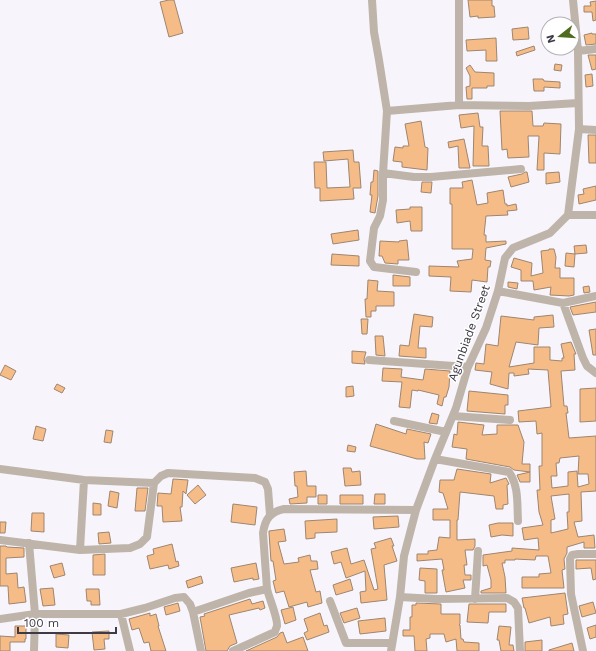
<svg xmlns="http://www.w3.org/2000/svg" width="596" height="651" font-family="'Work Sans',sans-serif">
  <rect width="100%" height="100%" fill="#f7f5fb"/>
  <!-- building -->
  <path fill="#f6bc87" stroke="#9e8570" fill-rule="evenodd" d="M169,0H174L183,33L169,37L160,2Z
    M468,0H492V6H494L495,17L478,18V16L470,17Z
    M596,1V20L593,21L592,12H584V6H591L590,2Z
    M528,27L529,39L513,40L512,29Z
    M592,33V34H596V44L586,45L584,35Z
    M496,38L497,61H486V50L467,51L466,40Z
    M534,46L535,50L517,56L516,52Z
    M588,55H596V69L592,70Z
    M555,64L562,65L561,71L554,70Z
    M470,65L475,72L494,73V86H487V88H472V99H467L466,87L470,86V76L466,68Z
    M592,74L593,86L586,87L585,75Z
    M533,79H543L544,81L560,82V88L544,87V91H534Z
    M500,111H532L533,126H543L544,123L561,124L560,154L544,153V170H537L539,136H528L529,157L508,158L507,149L502,150Z
    M478,113L480,127H483L482,146H488L489,166H473L474,126L461,128L459,115Z
    M421,121L425,147L428,148L427,170L402,167V162L393,161L395,147L403,148V146H409L405,124Z
    M588,135H596V163H589Z
    M464,139L470,168H459L458,146L449,148L448,142Z
    M353,150L354,162H359L361,188H353L354,199L320,201V188H315L314,162H326L327,188L350,187L348,159L324,161L323,152Z
    M374,170L378,171V196L375,213L370,212L372,195H370L371,182H373Z
    M525,172H527L529,182L511,187L508,177L522,174Z
    M559,172L560,182L546,184V173Z
    M472,180L477,205L488,203L487,193L503,190L505,204H507V206L516,204L517,210L507,211L508,215L486,216L484,235H486V242L506,241V244L486,248L485,260L491,261L490,267H488L487,282L472,280L471,292L450,291L451,277L429,276V266L459,267L457,261L472,259L473,249H452V204H450V188H463L462,182Z
    M422,182H432L431,193L421,192Z
    M596,186V200L579,204L578,195L584,194L583,189Z
    M410,207H422V231H411L410,221L397,223L396,210L410,209Z
    M358,230L359,240L333,244L331,234Z
    M407,240L409,260H398V264L385,263L382,256H379L380,241L399,242V241Z
    M586,245L587,253L575,254L574,246Z
    M549,249H554L556,257L555,268H560V278H574V295L569,296L550,295L551,287L534,290L533,281H521V270L511,267L514,258L532,263L531,276L543,273L541,251L549,250Z
    M566,253L575,254L574,267L565,266Z
    M332,254L359,256V266L331,265Z
    M393,275L410,277V286H393Z
    M368,280L378,281L377,291L394,292V306H376V311H371V317H366L365,299H367Z
    M508,282L518,283L517,289L508,287Z
    M589,286L590,292L584,293L583,287Z
    M596,302V312L573,315L570,307Z
    M414,314L433,317L432,327L420,326L418,348H426V358L399,356L400,345L409,346Z
    M553,315L554,327L539,328L538,345L516,342L509,367L534,363V347H550V360L562,361V358H564L561,344L571,342L576,354H574L575,370L561,371L564,406H567L568,413H566L569,438L596,436V491L581,492L582,521L574,522L578,537L594,535L595,548H584V542L567,547V553L564,559L565,569L562,570L564,588H522V577H539V574L551,573L548,556H536L535,560L515,559V560H505V563H502L505,577L506,593H481V591L491,588V580L487,565L483,566V555L512,551V548L539,550L538,538L524,540L522,528L543,525L539,512L537,490H540L539,466H542V433L537,434L536,421L519,422L518,411L551,407L548,370L528,369L529,374L514,376V373H509L508,389L490,384L492,372L475,370L476,363L484,364L486,344L498,346L501,316L534,320V317ZM579,456L578,474H588L589,484L578,487L577,471L568,472V486L552,488L551,476H557L556,463H559L560,458ZM569,494V512H567L568,529L551,533V520L555,519L551,496Z
    M361,319H368L367,334H362Z
    M596,329V355H593L589,330Z
    M375,336H383L385,356L376,355Z
    M352,351L366,352L364,359L365,364L352,363Z
    M5,365L16,371L11,380L0,375Z
    M383,368L402,369L401,377L423,380L425,369L450,371L449,387L446,397H444L442,406L437,404L439,395L418,390V391L412,390L410,408L399,407L402,382L382,381Z
    M57,384L65,388L62,393L54,389Z
    M353,386L354,396L346,397V387Z
    M596,388V421L580,422V389Z
    M469,391L508,395V405H505V414L467,411Z
    M432,413L439,415L437,424L429,423Z
    M458,422L484,425L482,435L497,434V425H518L524,442L522,464H530V482H520L517,475L530,472L514,470L510,467L466,459L467,449L452,447L454,434L457,435Z
    M376,424L406,434L407,429L431,434L428,443L424,442L425,459H417L370,446Z
    M36,426L46,429L43,441L33,439Z
    M106,430L113,431L111,443L104,442Z
    M348,445L356,447L355,452L347,451Z
    M343,468H351L352,472L360,471L361,485L345,486Z
    M457,469L491,474L490,483L506,478L509,484L507,485L508,504L503,505V509H496L494,496L460,492L458,520H457V540L475,539V546L473,550H465L467,565H464L465,575H471V580H463L465,588L446,592L442,570H444L442,559L417,561V554H428V551L437,550L439,537L450,538V520H433V509H448L443,493L439,492L440,480H454Z
    M306,471L307,486H316V497H307V503L290,504L289,499L298,497L297,486H295L294,472Z
    M173,479L188,480L186,494L183,491L182,507H180L182,521L163,522L162,506H157L158,493L171,494Z
    M198,485L206,495L195,504L187,495Z
    M137,488H148L145,511H135Z
    M110,491L119,493L117,508L108,506Z
    M375,494H385V504H374Z
    M318,495H327V504H318Z
    M340,495H363V504H340Z
    M93,503L101,504V515H93Z
    M233,504L257,507L255,525L231,522Z
    M32,513H44V532L31,531Z
    M398,516L399,527L374,529L373,517Z
    M337,519V532L315,533V538L306,539L305,521Z
    M0,522H6L5,533H0Z
    M498,523H513V536L502,535L491,537L489,525Z
    M284,529L286,541L278,542L284,564L299,562L298,558L310,555L311,561H317L318,569L310,570L316,592L320,591L322,603L308,607L307,602L289,607L284,591L276,593L273,581L276,580L273,561H271L269,533V531Z
    M109,532L111,543L99,544L98,533Z
    M391,538L394,546H392L397,561L384,565L387,600L361,603L360,592L366,591L365,571L346,578L341,562L334,564L331,552L347,548L351,564L364,560L374,590L378,589L371,549L376,548L374,543Z
    M172,544L176,562L178,561L179,566L169,569L168,565L150,569L147,556L154,554L153,549Z
    M0,546H6L7,547L24,548V557L6,558V574L17,573L18,588L24,587L26,602L9,604L8,586H0Z
    M105,554V575H93V555Z
    M576,560H596V579L593,580L591,568L576,569Z
    M62,563L65,575L54,578L50,566Z
    M256,563L259,579L253,580V578L234,582L231,568Z
    M420,568L437,569V593H425V581L419,580Z
    M201,576L203,583L188,588L186,581Z
    M350,579L353,590L336,595L333,585Z
    M53,588L55,605L43,606L40,589Z
    M86,589H99L100,605H91V601H87Z
    M565,593L568,614L563,615L564,624L551,626L550,617L529,623L525,608H524L522,598Z
    M250,599L252,604L263,601L265,608L260,610L259,608L229,615L237,643L230,646L227,651H206L200,617L205,616L204,614Z
    M593,602L596,613L582,617L579,606Z
    M178,603L180,611L166,615L164,607Z
    M416,603L441,604V614H460V624L459,625H460L461,639H463L464,642L479,643V651H457L456,639L446,642L444,634H430V638L426,639L427,651H415L414,636H403V630H410V617H412V605H416Z
    M469,604H506V612H489L488,623L467,622Z
    M293,607L296,620L285,624L281,610Z
    M357,608L360,618L344,623L340,613Z
    M150,613V616L156,614L159,626H158L166,651H151L149,642L144,643L139,628L132,630L129,619Z
    M320,613L324,626L327,625L329,632L307,640L304,633L308,631L304,619Z
    M385,618L386,631L360,634L358,621Z
    M596,625V637L590,639L587,628Z
    M15,626H26V639H25V642H10V651H0V636L15,637Z
    M499,626L511,627L509,645H513L514,651H501L499,640H497Z
    M109,631V639H104L105,649L94,650L92,632Z
    M283,632L287,643L303,637L308,651H246L277,637L280,633Z
    M56,634L69,635L68,648L56,647Z
    M542,640V651H525V642Z
    M572,643L574,651H549V650Z"/>
  <g fill="none" stroke-linecap="round" stroke-linejoin="round">
    <!-- minor -->
    <path stroke="#beb4a9" stroke-width="8" d="M372,0L374,32L379,60L387,111
      M578,51L596,49
      M459,105V0
      M579,129L596,130
      M383,173L414,177H431L521,169
      M568,215H596
      M416,272L374,267L370,261L374,228L380,216L383,200V173L387,111L459,105L529,106L578,103
      M498,291L563,303L596,296
      M563,303L583,358L587,366L596,373
      M369,360L468,367
      M453,416L510,420
      M394,421L446,432
      M435,459L509,472C519,486 517,504 518,521
      M0,469L84,480L154,483L161,476L168,473L255,478L265,482L268,489L270,515
      M0,540L80,550L130,548L140,544L147,537L154,483
      M29,543L35,614L34,651
      M80,550L84,480
      M400,597L436,599L507,598L514,602L518,608L520,651
      M475,599L478,551
      M330,601L346,643H391
      M193,612L249,593L267,589L263,533C265,519 270,512 284,509L416,510
      M121,614L130,651
      M0,619L35,614H121L145,608L175,598L184,597L190,604L193,612L201,651
      M233,651L275,632C275,631 277,626 277,626C278,618 269,598 267,589
      M391,651L400,597L404,556L416,510L435,459L456,408L468,367L486,328L498,291L505,258L513,248L550,233L568,215L579,129L578,51L573,0
      M583,651L571,594L570,559L572,555L578,554H596"/>
  </g>
  <g text-anchor="middle" dominant-baseline="central" stroke-width="3" stroke-linejoin="round" paint-order="stroke">
    <!-- street labels -->
    <g font-size="12" fill="#3e3a46" stroke="#fff">
      <text transform="translate(469 333) rotate(-70)">Agunbiade Street</text>
    </g>
  </g>
  <!-- north arrow -->
  <g transform="translate(560 36) rotate(253)"><circle r="19" fill="#ffffff" stroke="#b2b0b5"/>
  <path d="M0-3L7 15L0 10L-7 15Z" fill="#4f6b1f"/>
  <text y="-6" font-size="11" font-weight="bold" text-anchor="middle" fill="#3e3a46">N</text>
  </g>
  <!-- scale -->
  <path d="M18 627v6h98v-6" fill="none" stroke="#3e3a46" stroke-width="2"/>
  <text x="24" y="627" font-size="12" fill="#3e3a46" stroke="#ffffff" stroke-width="3" paint-order="stroke">100 m</text>
</svg>
